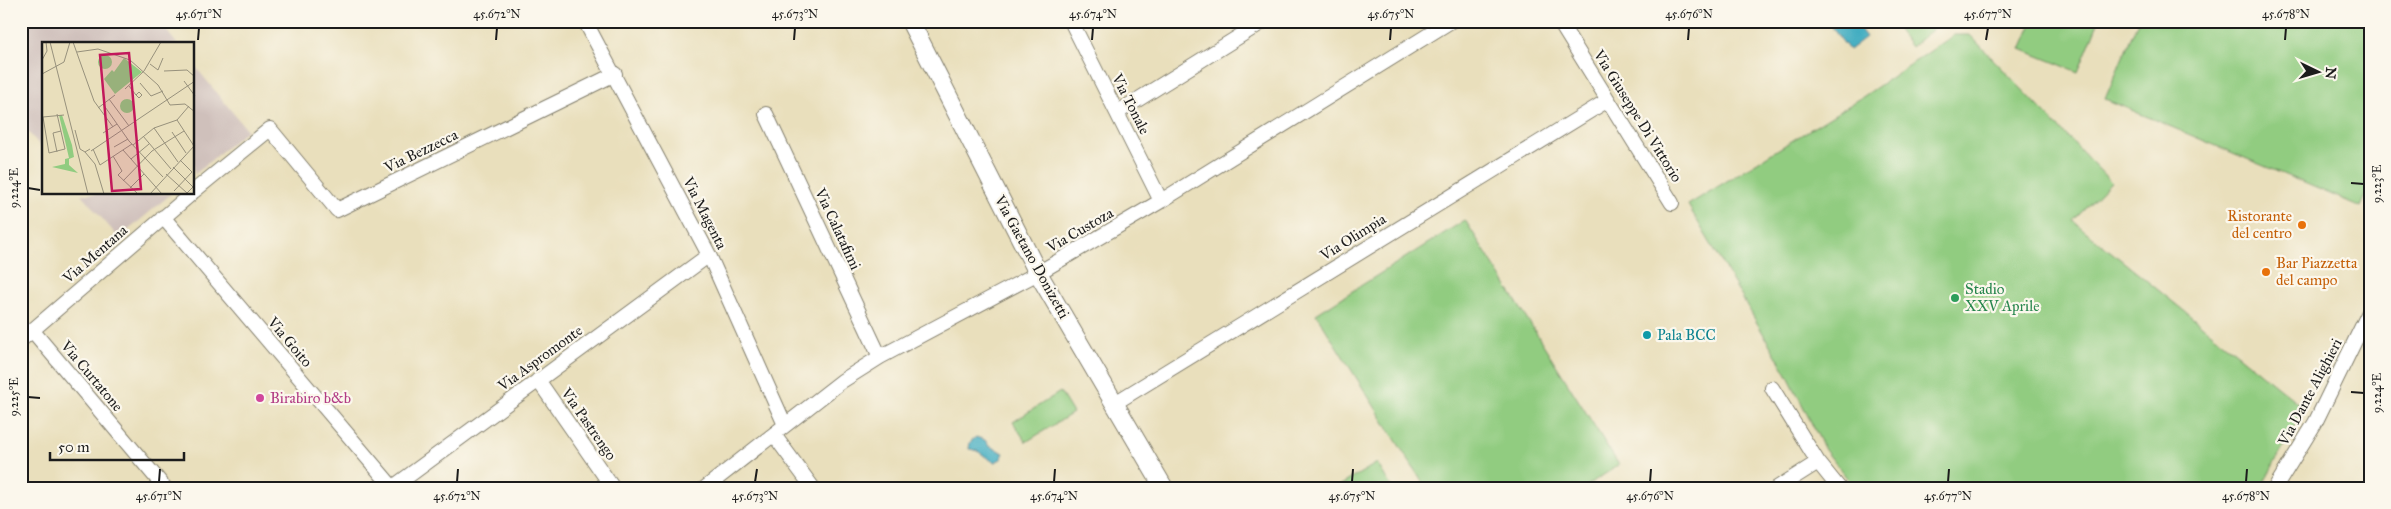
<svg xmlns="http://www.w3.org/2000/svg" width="2391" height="509" font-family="'IM FELL Great Primer',serif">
  <rect width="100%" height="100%" fill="#fbf7ec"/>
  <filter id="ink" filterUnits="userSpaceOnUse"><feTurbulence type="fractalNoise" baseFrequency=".02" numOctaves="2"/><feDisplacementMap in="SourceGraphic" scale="10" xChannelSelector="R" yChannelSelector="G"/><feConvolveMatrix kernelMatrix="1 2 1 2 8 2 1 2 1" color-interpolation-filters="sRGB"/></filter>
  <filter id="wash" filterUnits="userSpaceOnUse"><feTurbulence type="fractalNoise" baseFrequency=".0096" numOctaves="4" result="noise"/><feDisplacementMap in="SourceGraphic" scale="20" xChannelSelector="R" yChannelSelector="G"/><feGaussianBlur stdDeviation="1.12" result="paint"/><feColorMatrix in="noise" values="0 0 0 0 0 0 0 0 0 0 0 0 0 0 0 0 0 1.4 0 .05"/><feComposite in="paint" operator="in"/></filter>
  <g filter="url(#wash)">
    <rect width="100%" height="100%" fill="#e9dfbc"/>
    <!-- industrial -->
    <path fill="#cfc0bb" d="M21,21H159L177,44H44V150L21,124Z
      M194,65L247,130L194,175Z
      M81,194H171L119,238Z"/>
    <!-- green -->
    <path fill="#91cc80" stroke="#56744e" d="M1891,21H1943L1911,47Z
      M2033,21H2099L2078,72L2021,49Z
      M2138,21H2370V187L2361,207L2105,99Z
      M1954,35H1970L2111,182L2073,221L2304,408L2261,488H1855L1825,450L1788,376L1688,205L1861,98Z
      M1465,220L1619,465L1583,488H1426L1316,314Z
      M1060,392L1073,413L1026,442L1013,422Z
      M1377,463L1392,488H1336Z"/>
    <!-- water -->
    <path fill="#42adc1" stroke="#2f646e" d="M1832,21H1854L1866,37L1849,50L1829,24Z
      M976,437L985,440L989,446L1004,453L1001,459L995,462C984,458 981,450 969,449L970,442Z"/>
  </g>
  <g filter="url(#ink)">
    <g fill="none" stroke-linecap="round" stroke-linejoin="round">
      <defs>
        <path id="minor" d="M585,21L709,255L785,425
          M1071,21L1161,201
          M1559,21L1672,203
          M1118,112L1264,21
          M766,114L880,357
          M194,191L270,129L337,210L615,74
          M163,217L393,488
          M32,330L165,488
          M21,340L191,194
          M538,380L613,488
          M1772,388L1818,462L1839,488
          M1115,403L1608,100
          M774,435L813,488
          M392,488L709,255
          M705,488L842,381L880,357L1038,273L1161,201L1451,21
          M1777,488L1818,462
          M2275,488L2315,423L2370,310"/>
        <path id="tertiary" d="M910,21L1038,273L1164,488"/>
      </defs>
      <!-- minor casing -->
      <use href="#minor" stroke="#827e6c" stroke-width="16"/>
      <!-- tertiary casing -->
      <use href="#tertiary" stroke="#827e6c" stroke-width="20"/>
      <!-- minor -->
      <use href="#minor" stroke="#fff" stroke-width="14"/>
      <!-- tertiary -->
      <use href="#tertiary" stroke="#fff" stroke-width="18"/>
    </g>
  </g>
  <!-- ticks -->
  <path fill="none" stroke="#1c1c1c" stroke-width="2" d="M198,40L199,28M496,40L497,28M794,40L795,28M1092,40L1093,28M1390,40L1391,28M1688,40L1689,28M1986,40L1988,28M2285,40L2286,28M2351,183L2364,184M28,188L40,190M2351,392L2364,393M28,397L40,398M159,482L160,469M457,482L458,469M755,482L757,469M1054,482L1055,469M1352,482L1353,469M1650,482L1651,469M1948,482L1949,469M2246,482L2247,469"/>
  <!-- markers -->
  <g fill="#e8710a" stroke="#fbf7ec" stroke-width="2">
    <circle cx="2302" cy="225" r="5"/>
    <circle cx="2266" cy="272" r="5"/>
  </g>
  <circle fill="#2e9e5b" stroke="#fbf7ec" stroke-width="2" cx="1955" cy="298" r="5"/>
  <circle fill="#0f9aa8" stroke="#fbf7ec" stroke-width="2" cx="1647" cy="335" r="5"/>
  <circle fill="#d1479c" stroke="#fbf7ec" stroke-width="2" cx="260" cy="398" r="5"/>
  <g text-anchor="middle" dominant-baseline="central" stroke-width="4.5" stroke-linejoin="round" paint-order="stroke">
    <!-- street labels -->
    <g font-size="15" fill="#1c1c1c" stroke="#fbf7ec">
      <text transform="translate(1131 104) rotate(63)">Via Tonale</text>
      <text transform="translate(1638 116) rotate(58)">Via Giuseppe Di Vittorio</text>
      <text transform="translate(421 151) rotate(-26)">Via Bezzecca</text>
      <text transform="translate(705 213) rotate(63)">Via Magenta</text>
      <text transform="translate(838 229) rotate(65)">Via Calatafimi</text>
      <text transform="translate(1080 230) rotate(-30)">Via Custoza</text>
      <text transform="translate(1353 237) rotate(-32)">Via Olimpia</text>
      <text transform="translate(95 254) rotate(-41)">Via Mentana</text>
      <text transform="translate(1032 257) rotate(61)">Via Gaetano Donizetti</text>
      <text transform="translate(290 342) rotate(50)">Via Goito</text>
      <text transform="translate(540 358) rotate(-36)">Via Aspromonte</text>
      <text transform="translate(92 376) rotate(50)">Via Curtatone</text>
      <text transform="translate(2310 392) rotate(-62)">Via Dante Alighieri</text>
      <text transform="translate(589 424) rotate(55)">Via Pastrengo</text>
    </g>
    <!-- food labels -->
    <g font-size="15" fill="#c56008" stroke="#fbf7ec" text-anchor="end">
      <text x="2292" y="216">Ristorante<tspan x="2292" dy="17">del centro</tspan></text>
      <text x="2276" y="263" text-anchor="start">Bar Piazzetta<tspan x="2276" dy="17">del campo</tspan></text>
    </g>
    <!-- leisure labels -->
    <g font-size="15" fill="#27864d" stroke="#fbf7ec" text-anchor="start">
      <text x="1965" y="289">Stadio<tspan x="1965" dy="17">XXV Aprile</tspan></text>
    </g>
    <!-- culture labels -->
    <g font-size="15" fill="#0d838f" stroke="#fbf7ec" text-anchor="start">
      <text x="1657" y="335">Pala BCC</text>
    </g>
    <!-- hotel labels -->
    <g font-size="15" fill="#b23c85" stroke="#fbf7ec" text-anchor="start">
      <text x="270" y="398">Birabiro b&amp;b</text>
    </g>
  </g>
  <!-- overview -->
  <g transform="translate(42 42)">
    <rect width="152" height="152" fill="#e9dfbc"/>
    <path d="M56 20a7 7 0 1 1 14 0a7 7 0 1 1-14 0ZM82,16L100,30L73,52L62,37L70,28L72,30ZM78 64a7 7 0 1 1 14 0a7 7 0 1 1-14 0ZM17,73H20L30,103L32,115L27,117V123L36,131L10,125L23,122V117L27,116Z" fill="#91cc80"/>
    <path fill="none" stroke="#97917c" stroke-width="1" d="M8,0L46,152M31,0L52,59L71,85M35,10L56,7L88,18L116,43L128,63L143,62L153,70M0,18L5,9L4,0M108,22L116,28L121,16M122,29L145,28L153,35M0,32L22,20L28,0M142,39L153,54M98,41L109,54L121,49M87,44L94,53L97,56L100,53L97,50L94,53M83,47L102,29L119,0M67,57L87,84M61,62L87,99L121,135M56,66L73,53M1,75L7,111L23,107L15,72M1,75L22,73M135,78L152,104M112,86L136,120M33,88L38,107L43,110M130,90L144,111M61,91L75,82M101,94L129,127M91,103L112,86L135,78L147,64M72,105L86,97M48,107L43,110L53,122L62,152M51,107L58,123L90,102M81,108L120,152M49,109L153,39M15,110L11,91L19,89M71,114L80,129L76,133L96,152M89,117L107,102M131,125L151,145L145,151M124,132L145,151M81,139L110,109L142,89M88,146L102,132M132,149L150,130L138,118M108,152L153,103"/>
    <path fill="#c2185b" fill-opacity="0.15" stroke="#c2185b" stroke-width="2.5" d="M87,11L99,147L70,149L58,13Z"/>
    <rect width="152" height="152" fill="none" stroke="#1c1c1c" stroke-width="2.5"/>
  </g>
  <!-- margin -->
  <rect width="2391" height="509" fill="none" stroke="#fbf7ec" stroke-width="55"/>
  <!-- north arrow -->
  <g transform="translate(2318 72) rotate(95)" stroke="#fbf7ec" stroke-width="4" paint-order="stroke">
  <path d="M0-4L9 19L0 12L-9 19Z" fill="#1c1c1c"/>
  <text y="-8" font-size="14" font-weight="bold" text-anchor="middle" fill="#1c1c1c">N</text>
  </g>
  <!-- scale -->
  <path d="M50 452v8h134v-8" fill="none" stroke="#1c1c1c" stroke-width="2.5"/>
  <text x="58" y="452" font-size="15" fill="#1c1c1c" stroke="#fbf7ec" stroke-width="4" paint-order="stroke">50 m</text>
  <rect x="28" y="28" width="2336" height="454" fill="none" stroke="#1c1c1c" stroke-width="2"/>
  <g font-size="12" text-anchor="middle" fill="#1c1c1c">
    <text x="199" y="18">45.671°N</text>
    <text x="497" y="18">45.672°N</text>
    <text x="795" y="18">45.673°N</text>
    <text x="1093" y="18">45.674°N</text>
    <text x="1391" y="18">45.675°N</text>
    <text x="1689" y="18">45.676°N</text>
    <text x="1988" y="18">45.677°N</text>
    <text x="2286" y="18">45.678°N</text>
    <text transform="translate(2377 184) rotate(-90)" y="4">9.223°E</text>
    <text transform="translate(14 188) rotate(-90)" y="4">9.224°E</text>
    <text transform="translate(2377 393) rotate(-90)" y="4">9.224°E</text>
    <text transform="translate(14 397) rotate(-90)" y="4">9.225°E</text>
    <text x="159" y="500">45.671°N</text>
    <text x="457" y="500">45.672°N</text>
    <text x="755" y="500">45.673°N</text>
    <text x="1054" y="500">45.674°N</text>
    <text x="1352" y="500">45.675°N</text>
    <text x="1650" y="500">45.676°N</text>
    <text x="1948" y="500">45.677°N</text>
    <text x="2246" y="500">45.678°N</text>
  </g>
</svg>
